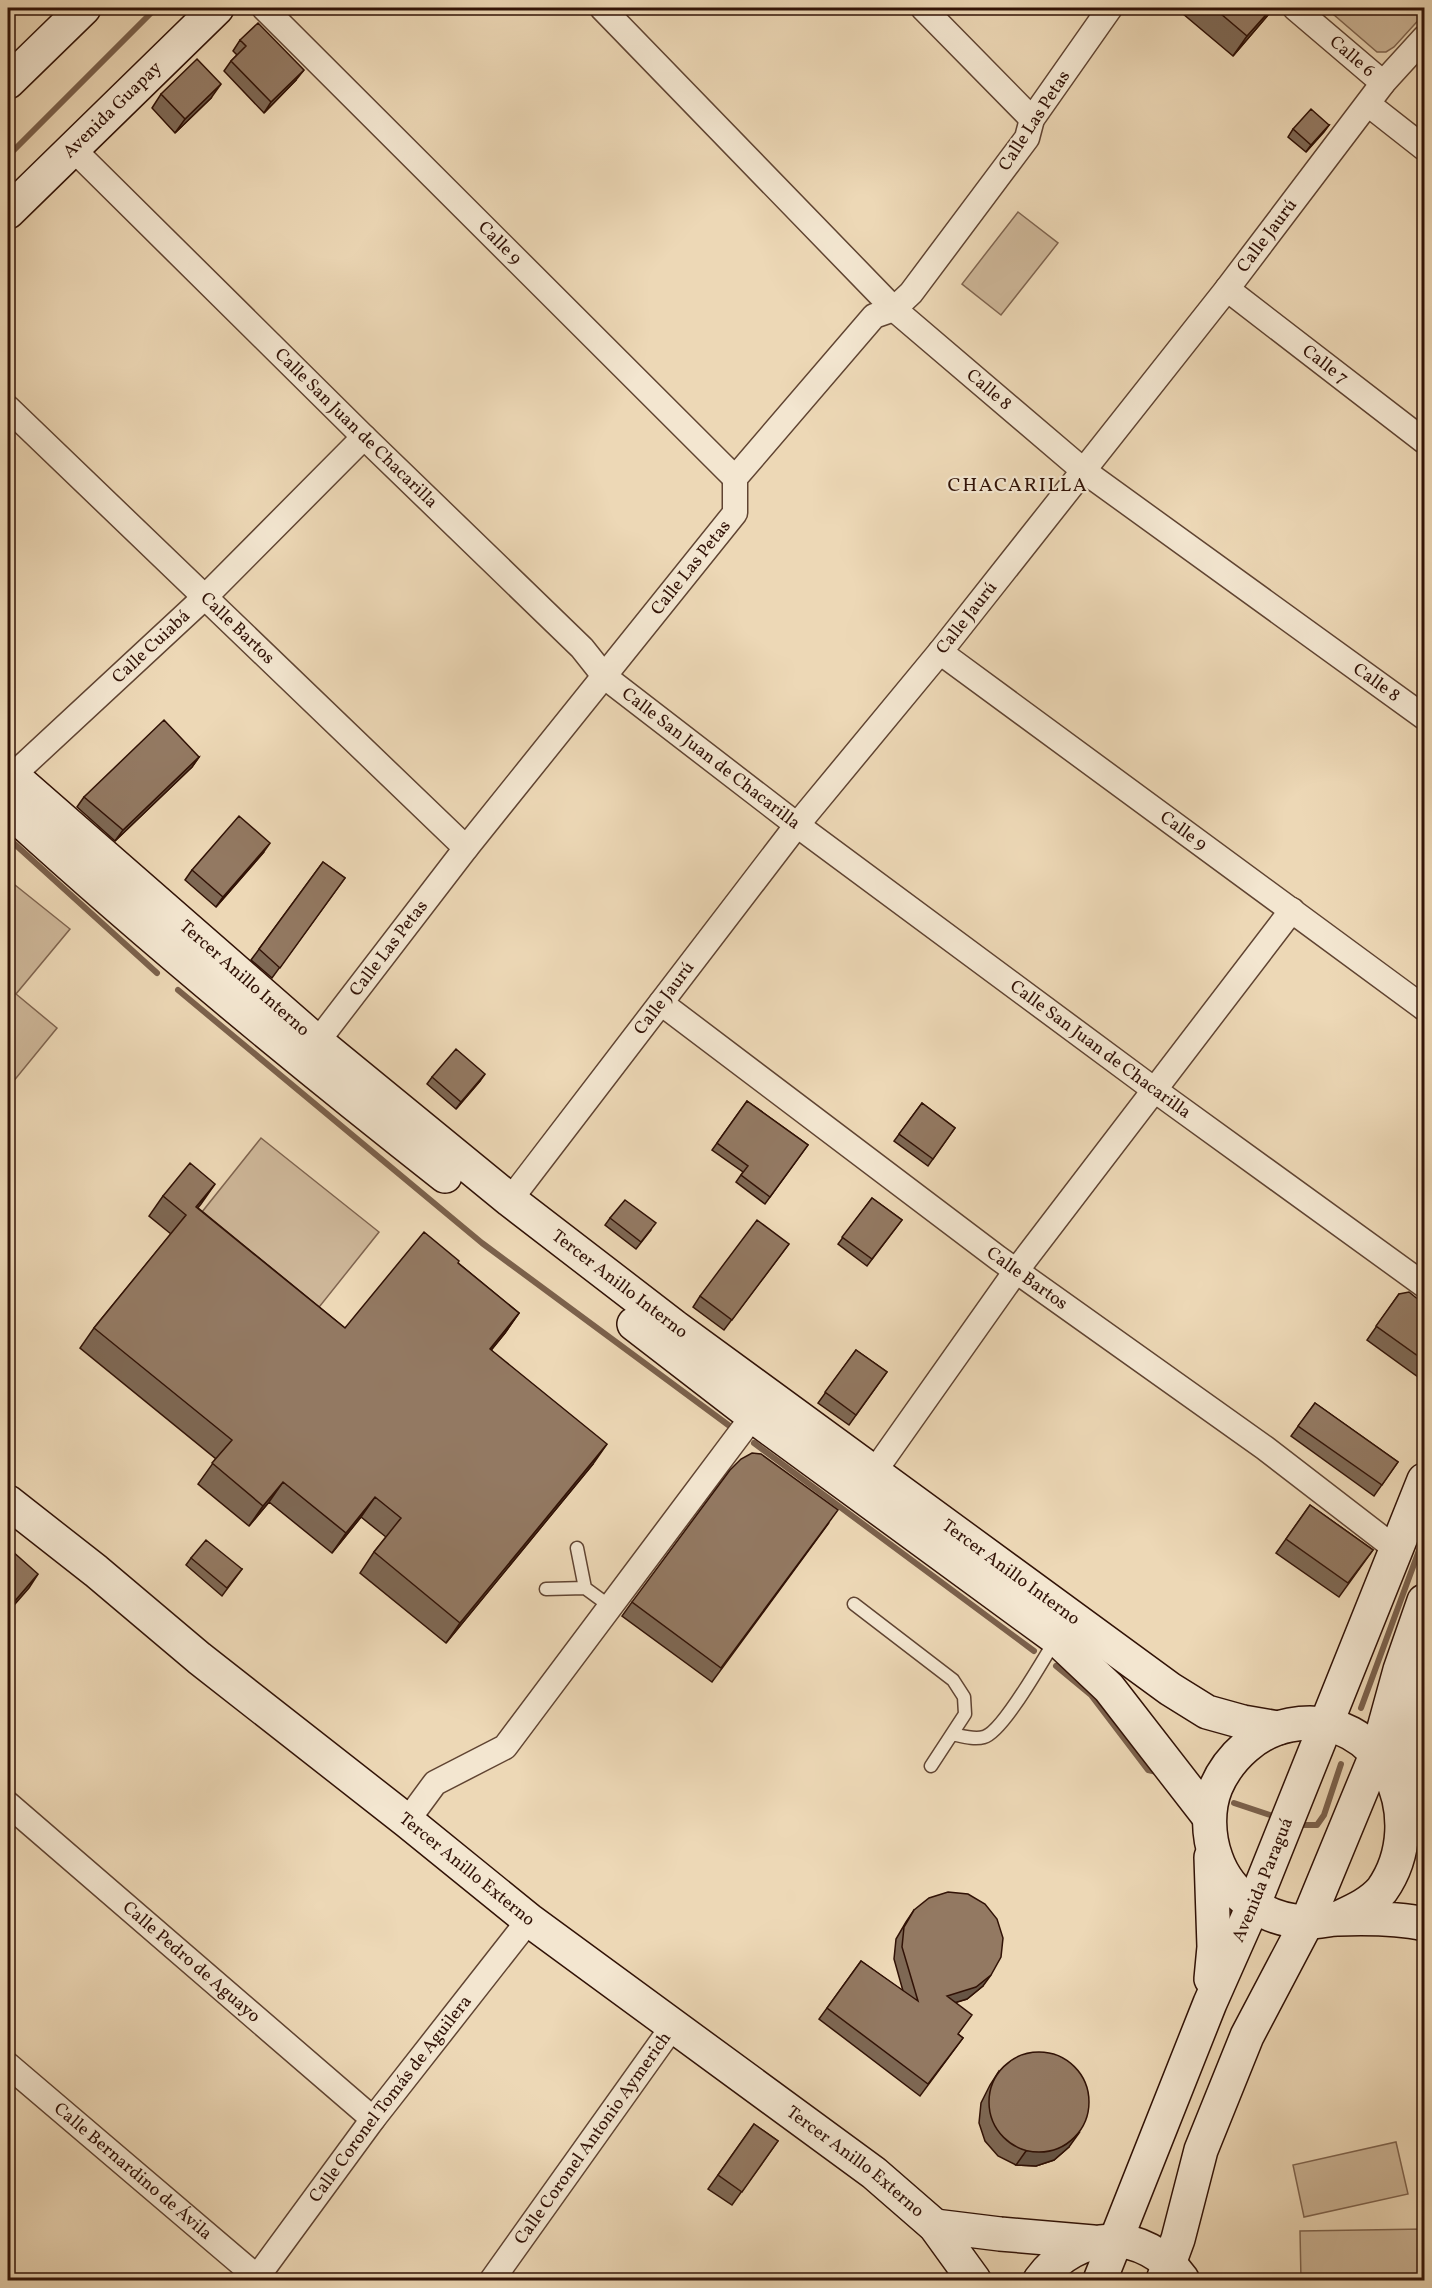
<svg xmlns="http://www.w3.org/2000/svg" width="1432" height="2288" font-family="Vollkorn,serif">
  <rect width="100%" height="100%" fill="#edd8b6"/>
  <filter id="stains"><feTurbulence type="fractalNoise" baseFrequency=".00333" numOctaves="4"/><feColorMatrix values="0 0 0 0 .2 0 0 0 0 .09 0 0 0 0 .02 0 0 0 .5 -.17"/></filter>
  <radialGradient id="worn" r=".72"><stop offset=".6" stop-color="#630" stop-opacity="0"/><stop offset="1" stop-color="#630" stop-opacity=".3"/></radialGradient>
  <!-- park -->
  <path fill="#cdb698" stroke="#7f644f" stroke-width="1.5" d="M1326,8H1424V14L1394,47L1386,52H1377Z
    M1018,212L1058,243L1001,315L962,284Z
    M10,881L70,929L16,994L57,1028L8,1088V884Z
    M261,1138L379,1232L312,1316L194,1222Z
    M1396,2142L1408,2194L1304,2217L1293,2165Z
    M1424,2229V2280H1301L1300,2231Z"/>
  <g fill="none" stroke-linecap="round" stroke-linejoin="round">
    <!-- stream -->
    <path stroke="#7b614c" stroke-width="6" d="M8,156L156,8
      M8,838L157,973
      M178,990L482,1243L731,1427
      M754,1443L1034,1651
      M1056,1666L1091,1695L1148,1770L1157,1772
      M1361,1708L1424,1537
      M1234,1803L1270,1815
      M1300,1825H1317L1324,1815L1341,1764"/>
    <defs>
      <path id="lane" d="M577,1548L585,1588L611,1607
        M546,1589L585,1588
        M854,1604L953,1680L964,1697L965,1714L931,1766
        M952,1734C962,1736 974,1740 984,1737C1003,1732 1044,1658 1056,1639"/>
      <g id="street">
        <path id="s1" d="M264,8L735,478"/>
        <path id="s2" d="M602,8L894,309L1084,471L1424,717"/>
        <path d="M923,8L1032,119"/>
        <path id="s3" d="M1295,8L1383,83"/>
        <path d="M1368,104L1424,148"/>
        <path id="s4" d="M72,148L364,437L582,648L605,677L797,825L1156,1091L1424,1285"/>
        <path id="s5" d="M1227,289L1424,441"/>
        <path id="s6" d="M8,408L466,848"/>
        <path id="s7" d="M940,652L1424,1008"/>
        <path id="s8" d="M12,776L206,596L364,437"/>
        <path id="s9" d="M661,1003L998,1258L1265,1448L1396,1549"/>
        <path id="s10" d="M317,1042L466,848L735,513V478L874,316L894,309L911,293L1027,138L1032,119L1110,8"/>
        <path id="s11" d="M510,1200L797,825L940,652L1227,289L1383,83L1424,38"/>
        <path d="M874,1472L1016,1271L1292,910"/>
        <path id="s12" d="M8,1804L373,2119"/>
        <path d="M407,1821L435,1783L505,1747L753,1416"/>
        <path id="s13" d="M8,2065L257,2277"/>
        <path id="s14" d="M255,2280L373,2119L529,1920"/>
        <path id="s15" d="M492,2280L673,2026"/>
      </g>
      <g id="secondary">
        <path d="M8,82L84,8"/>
        <path id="s16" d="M8,212L217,8"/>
        <path id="s17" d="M8,772L317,1042L510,1200L675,1327L1170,1689L1207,1712L1243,1722L1278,1728"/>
        <path d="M8,809C148,937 295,1058 445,1176"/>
        <path d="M634,1324L761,1422L1056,1638L1109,1688L1209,1817"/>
        <path id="s18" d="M8,1502L96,1571L199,1658L407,1821L529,1920L874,2173L935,2226L974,2280"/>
        <path d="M1405,1795L1412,1677"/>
        <path d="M1336,1919C1353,1911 1370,1904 1382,1890C1432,1819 1383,1707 1290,1725C1257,1731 1229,1757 1216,1787C1207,1809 1208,1836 1216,1858C1229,1896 1267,1921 1307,1922C1317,1923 1328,1919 1338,1919C1367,1918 1397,1918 1424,1924"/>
        <path d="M1211,1979L1214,1947L1211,1857"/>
        <path d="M935,2226L1000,2234L1093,2242"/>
        <path d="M1040,2280C1077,2229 1145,2227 1182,2279"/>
        <path id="s19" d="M1100,2280L1210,2003L1253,1906L1424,1480"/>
        <path d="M1163,2280L1178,2239L1201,2150L1247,2036L1307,1922L1378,1750L1400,1670L1424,1601"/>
      </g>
    </defs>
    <!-- lane casing -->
    <use href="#lane" stroke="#604432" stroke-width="15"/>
    <!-- street casing -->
    <use href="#street" stroke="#604432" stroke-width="27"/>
    <!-- secondary casing -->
    <use href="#secondary" stroke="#311206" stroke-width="36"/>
    <!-- lane -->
    <use href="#lane" stroke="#f3e6d0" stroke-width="12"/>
    <!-- street -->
    <use href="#street" stroke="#f3e6d0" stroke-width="24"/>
    <!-- secondary -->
    <use href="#secondary" stroke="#f3e6d0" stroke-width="33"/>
  </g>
  <!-- wall -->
  <path fill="#7e6854" stroke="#311206" stroke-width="1.5" d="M1176,8H1274L1233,56Z
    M240,40L296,80L264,113L224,71L231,61L237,55L233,51Z
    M161,94L211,98L175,133L152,108Z
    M1329,125L1306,152L1288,137L1293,129Z
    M199,757L192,767L115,841L77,807L84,797Z
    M263,853L216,907L185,880L192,870Z
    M323,862L345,878L272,978L251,960Z
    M432,1077L480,1081L456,1109L427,1084Z
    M747,1101L808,1145L765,1204L736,1182L743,1172L712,1150Z
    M922,1103L955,1128L928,1166L894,1141Z
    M163,1196L198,1208L345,1328L458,1263L519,1313L505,1333L491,1350L593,1464L446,1643L360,1573L374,1552L386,1537L361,1517L332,1553L269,1502L249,1526L198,1484L216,1459L80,1348L94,1328L171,1234L149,1216Z
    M872,1198L902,1220L867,1266L838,1244Z
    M610,1218L651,1230L636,1249L605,1225Z
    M789,1244L724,1330L693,1307L700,1296Z
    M1399,1294L1425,1305V1382L1367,1340Z
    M856,1350L887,1372L849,1425L818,1403Z
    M1315,1403L1398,1462L1374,1496L1291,1436Z
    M1310,1505L1373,1550L1339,1597L1276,1553Z
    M828,1524L712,1682L622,1616L632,1602Z
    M191,1558L242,1569L222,1596L186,1565Z
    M914,1910L983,1986L967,1999L956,2002L958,2034L963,2038L920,2096L819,2019L861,1961L903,1991L894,1959L896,1939L906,1922Z
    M999,2071L1069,2147L1054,2160L1036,2166L1016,2165L998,2156L985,2141L979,2123L981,2103L990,2085Z
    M754,2124L778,2141L732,2205L708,2189Z"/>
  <!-- shaded-wall -->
  <path fill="#675545" stroke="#311206" stroke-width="1.5" d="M1272,8H1274L1233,56L1247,36Z
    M304,70L296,80L264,113L271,102Z
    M221,84L211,98L175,133L185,119Z
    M1329,125L1324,132L1306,152L1311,145Z
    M199,757L192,767L115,841L123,830Z
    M270,843L263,853L216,907L223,897Z
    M485,1074L480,1081L456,1109L461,1102Z
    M215,1184L201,1204L182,1227L196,1207Z
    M519,1313L505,1333L476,1369L490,1349Z
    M607,1444L593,1464L446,1643L460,1623Z
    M283,1482L269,1502L249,1526L263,1506Z
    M375,1497L361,1517L332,1553L346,1533Z
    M38,1574L29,1588L8,1612V1609Z
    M991,1975L983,1986L967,1999L938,2008L947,1996Z
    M1079,2133L1069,2147L1054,2160L1036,2166L1016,2165L1026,2151Z"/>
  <!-- building -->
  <path fill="#937962" stroke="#311206" stroke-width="1.5" d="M1214,8H1272L1247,36Z
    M258,23L304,70L271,102L231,61L246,46L240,40Z
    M197,59L221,84L185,119L161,94Z
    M1311,109L1329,125L1311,145L1293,129Z
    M164,720L199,757L123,830L84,797Z
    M239,816L270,843L223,897L192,870Z
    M323,862L345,878L280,968L259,949Z
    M456,1049L485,1074L461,1102L432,1077Z
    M747,1101L808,1145L770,1197L741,1175L748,1166L717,1143Z
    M922,1103L955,1128L933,1159L899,1134Z
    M190,1163L215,1184L196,1207L345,1328L424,1232L459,1261L458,1263L519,1313L490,1349L607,1444L460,1623L374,1552L401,1518L375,1497L346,1533L283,1482L263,1506L212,1463L232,1440L94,1328L186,1215L163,1196Z
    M872,1198L902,1220L872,1259L842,1237Z
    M625,1200L656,1223L641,1242L610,1218Z
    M757,1220L789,1244L732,1320L700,1296Z
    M1409,1292L1425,1305V1361L1376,1326L1399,1294Z
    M856,1350L887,1372L856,1415L825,1392Z
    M1315,1403L1398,1462L1382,1485L1298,1426Z
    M752,1453L761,1454L838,1510L721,1668L632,1602L730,1470L741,1459Z
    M1310,1505L1373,1550L1348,1583L1286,1539Z
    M206,1540L242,1569L227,1588L191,1558Z
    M8,1551H12L38,1574L8,1609Z
    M948,1892L968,1894L985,1904L997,1919L1003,1938L1001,1957L991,1975L976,1987L947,1996L972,2015L958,2034L963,2038L928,2084L827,2008L861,1961L918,2001L902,1947L904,1927L914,1910L929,1898Z
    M989 2102a50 50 0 1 1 100 0a50 50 0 1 1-100 0Z
    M754,2124L778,2141L742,2192L718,2175Z"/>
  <g text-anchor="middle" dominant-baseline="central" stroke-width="4.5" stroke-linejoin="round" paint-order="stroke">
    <!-- street labels -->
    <g font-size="18" fill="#311206" stroke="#f3e6d0">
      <text stroke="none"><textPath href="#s3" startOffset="75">Calle 6</textPath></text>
      <text stroke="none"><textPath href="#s16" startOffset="146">Avenida Guapay</textPath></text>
      <text transform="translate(1035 121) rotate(-57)">Calle Las Petas</text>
      <text stroke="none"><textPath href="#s11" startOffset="1226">Calle Jaurú</textPath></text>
      <text stroke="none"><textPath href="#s1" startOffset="333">Calle 9</textPath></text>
      <text stroke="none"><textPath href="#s5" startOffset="124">Calle 7</textPath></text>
      <text stroke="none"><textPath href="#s2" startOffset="544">Calle 8</textPath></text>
      <text stroke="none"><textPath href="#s4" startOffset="399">Calle San Juan de Chacarilla</textPath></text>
      <text stroke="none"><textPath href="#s10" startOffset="604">Calle Las Petas</textPath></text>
      <text stroke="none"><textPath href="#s11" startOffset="740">Calle Jaurú</textPath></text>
      <text stroke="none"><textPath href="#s6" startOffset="318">Calle Bartos</textPath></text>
      <text stroke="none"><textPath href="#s8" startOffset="190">Calle Cuiabá</textPath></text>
      <text stroke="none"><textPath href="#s2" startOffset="1030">Calle 8</textPath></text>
      <text stroke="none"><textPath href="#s4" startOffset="885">Calle San Juan de Chacarilla</textPath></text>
      <text stroke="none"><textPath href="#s7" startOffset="302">Calle 9</textPath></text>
      <text stroke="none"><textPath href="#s10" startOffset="118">Calle Las Petas</textPath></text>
      <text stroke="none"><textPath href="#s17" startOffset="314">Tercer Anillo Interno</textPath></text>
      <text stroke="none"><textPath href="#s11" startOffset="254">Calle Jaurú</textPath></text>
      <text stroke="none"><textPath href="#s4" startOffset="1371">Calle San Juan de Chacarilla</textPath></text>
      <text stroke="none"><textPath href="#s9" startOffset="458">Calle Bartos</textPath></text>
      <text stroke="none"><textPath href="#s17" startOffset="798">Tercer Anillo Interno</textPath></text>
      <text stroke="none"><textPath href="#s17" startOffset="1284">Tercer Anillo Interno</textPath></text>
      <text stroke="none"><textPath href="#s18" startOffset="588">Tercer Anillo Externo</textPath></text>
      <text stroke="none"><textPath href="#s19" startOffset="432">Avenida Paraguá</textPath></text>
      <text stroke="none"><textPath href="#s12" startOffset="242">Calle Pedro de Aguayo</textPath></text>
      <text stroke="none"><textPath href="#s14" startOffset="226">Calle Coronel Tomás de Aguilera</textPath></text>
      <text stroke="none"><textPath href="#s15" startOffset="174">Calle Coronel Antonio Aymerich</textPath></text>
      <text stroke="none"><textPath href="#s18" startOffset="1074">Tercer Anillo Externo</textPath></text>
      <text stroke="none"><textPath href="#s13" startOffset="164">Calle Bernardino de Ávila</textPath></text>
    </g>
    <!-- neighbourhood labels -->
    <g font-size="20" letter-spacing="1.5" fill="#311206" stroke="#f3e6d0">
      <text x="1018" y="486">CHACARILLA</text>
    </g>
  </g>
  <!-- margin -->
  <rect width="1432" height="2288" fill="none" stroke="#edd8b6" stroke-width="30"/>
  <rect x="9" y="9" width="1414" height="2270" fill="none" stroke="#311206" stroke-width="3"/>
  <rect x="15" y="15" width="1402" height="2258" fill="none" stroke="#311206" stroke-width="1.5"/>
  <rect width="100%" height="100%" filter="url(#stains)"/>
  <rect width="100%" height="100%" fill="url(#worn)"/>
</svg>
